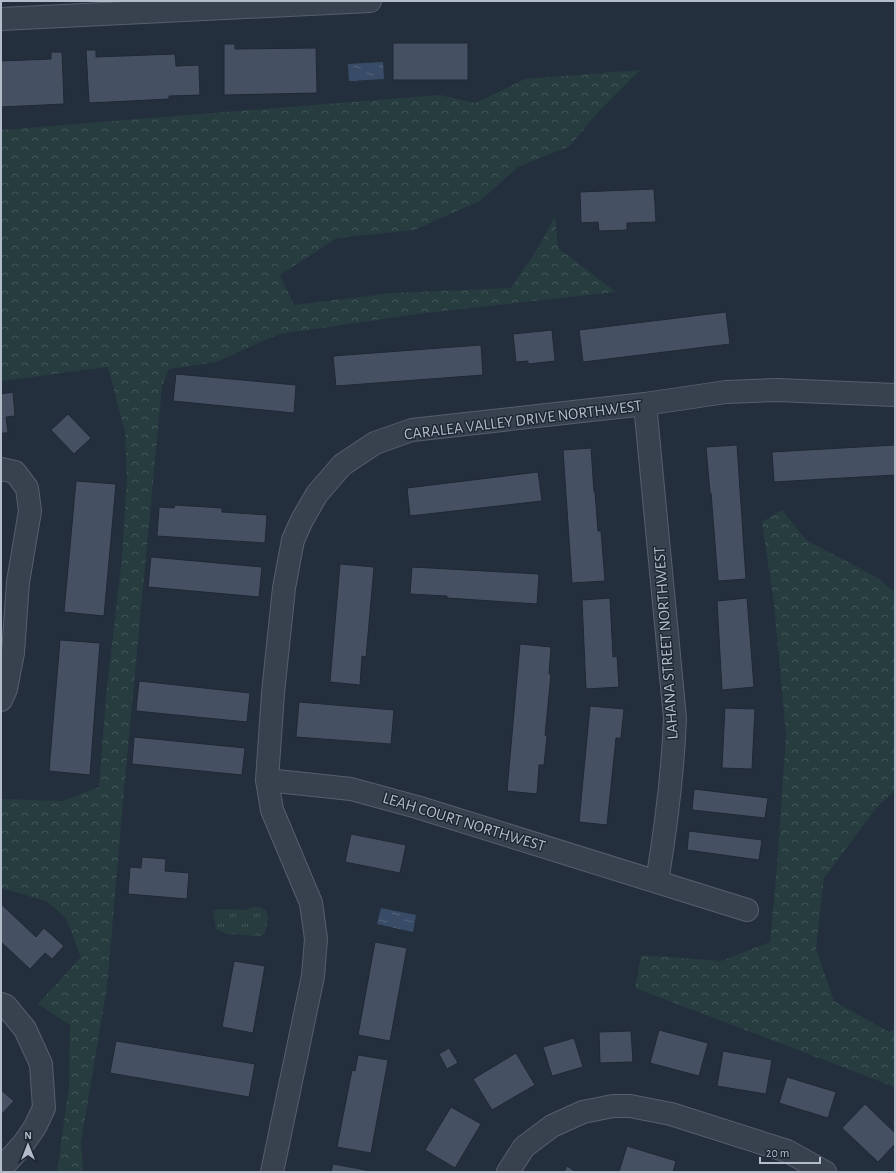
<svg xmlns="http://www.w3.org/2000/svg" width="896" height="1173" font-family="'Alegreya Sans',sans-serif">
  <defs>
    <pattern id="forest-crowns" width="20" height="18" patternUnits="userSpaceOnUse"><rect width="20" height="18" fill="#263c3f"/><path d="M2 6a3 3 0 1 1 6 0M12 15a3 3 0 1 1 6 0" fill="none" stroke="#435659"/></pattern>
    <pattern id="park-tufts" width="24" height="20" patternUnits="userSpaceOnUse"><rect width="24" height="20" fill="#263c3f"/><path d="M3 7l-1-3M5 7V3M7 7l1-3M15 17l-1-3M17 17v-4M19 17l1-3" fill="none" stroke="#435659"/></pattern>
    <pattern id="water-ripples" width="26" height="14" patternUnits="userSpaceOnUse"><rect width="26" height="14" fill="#394c67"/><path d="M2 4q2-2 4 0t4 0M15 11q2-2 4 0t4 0" fill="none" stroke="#53647b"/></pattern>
  </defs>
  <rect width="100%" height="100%" fill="#242f3e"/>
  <!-- forest -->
  <path fill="url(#forest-crowns)" d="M640,70L599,111L570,146L518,167L480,201L414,230L337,238L280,275L294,305L392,293L511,288L538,248L555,216L558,248L616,292L425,313L279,334L216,362L169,369L162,386L124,790L107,987L81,1142L83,1169L82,1172H57L69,1087L70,1025L38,1004L81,957L66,918L46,901L1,888V799L62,801L99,787L106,696L122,558L127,477L125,432L108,367L1,381V130L439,95L475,103L525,79Z
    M782,510L806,540L878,578L895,593V790L877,807L824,878L816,949L834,1001L889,1032L895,1029V1087L635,988L641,955L721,961L770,942L777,866L786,735L774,604L762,522Z"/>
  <!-- park -->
  <path fill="url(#park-tufts)" d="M252,907H260L266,911L268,918L265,933L261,936L226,934L216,929L213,911L221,909L246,910Z"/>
  <!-- water -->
  <path fill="url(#water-ripples)" d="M383,62L384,79L349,81L348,64Z
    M381,908L416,915L413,932L377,924Z"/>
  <!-- building -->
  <path fill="#455162" stroke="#1f2835" d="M393,43H468V80H393Z
    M224,44H235V49L316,48L317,93L224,95Z
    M86,50H96V57L175,54L176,66L199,65L200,95L169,96V99L89,103Z
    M51,52H62L64,104L1,107V61L51,59Z
    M654,189L656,222L627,223V230L599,231L598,222L581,223L580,192Z
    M726,312L730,344L583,362L579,330Z
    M552,330L555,361L528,364V361L516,362L513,334Z
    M481,345L483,375L336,386L333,356Z
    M176,374L296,385L294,413L173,401Z
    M13,392L15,416L6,417L8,433H1V394Z
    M68,414L91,438L74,454L51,430Z
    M737,445L746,579L718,581L711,493H710L706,447Z
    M895,445V475L774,482L772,452Z
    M591,448L594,492H595L598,531H601L605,581L572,583L563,450Z
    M538,472L542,501L410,516L407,488Z
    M76,481L116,484L104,616L64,612Z
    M175,505L222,508V512L267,515L265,543L157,536L159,507L174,508Z
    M151,557L262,567L259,597L148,587Z
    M340,564L374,567L366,657L362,656L360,685L330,682Z
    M412,567L539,574L537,604L447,598V596L410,594Z
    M610,598L613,657L617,656L619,687L586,689L582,600Z
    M747,598L754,687L722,690L717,601Z
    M60,640L100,643L90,775L49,771Z
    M520,644L551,647L549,674H551L545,735L547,736L544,765H539L537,794L507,791Z
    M139,681L250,693L247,722L136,711Z
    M299,702L394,710L391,744L296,737Z
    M590,706L624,709L621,738H616L607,825L579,822Z
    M725,708L755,709L752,769L722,768Z
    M134,737L245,748L242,775L132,764Z
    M694,789L768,798L765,818L692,810Z
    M689,831L762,840L759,860L687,850Z
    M351,834L406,845L400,873L345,862Z
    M142,857L166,859L165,871L189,873L187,899L128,894L130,867L141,868Z
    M1,904L36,937L44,928L64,946L52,959L45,953L30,969L1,942Z
    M375,942L407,948L390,1041L358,1035Z
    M234,961L265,966L253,1033L222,1027Z
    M659,1030L708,1043L699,1076L650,1063Z
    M631,1031L633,1062L600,1063L599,1032Z
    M574,1038L583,1067L552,1076L543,1047Z
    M116,1041L255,1064L249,1097L110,1073Z
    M449,1048L458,1063L447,1069L439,1054Z
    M723,1051L772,1060L766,1094L717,1086Z
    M516,1053L535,1085L492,1110L473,1079Z
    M358,1055L388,1060L371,1153L337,1147L352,1070L355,1071Z
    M787,1077L836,1092L828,1118L779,1103Z
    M1,1090L14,1101L1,1115Z
    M865,1104L895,1133V1144L878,1162L842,1128Z
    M451,1107L481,1124L455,1168L425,1150Z
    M627,1146L676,1161L673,1172H619Z
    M333,1164L366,1170L365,1172H331Z
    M567,1166L576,1172H564Z"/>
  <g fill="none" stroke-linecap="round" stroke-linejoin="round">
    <defs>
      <path id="minor" d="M1,19L370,1
        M645,404L675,718C673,773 666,827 657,882
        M1,469L15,472L27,488L30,511L18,582L13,653L6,689L1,700
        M267,780L351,789L417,807L747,910
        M1,1004L6,1006L25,1029L41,1064L44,1108L35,1127L24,1143L1,1169
        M272,1172L313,976L316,939L311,903L272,810L267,780L273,693L284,588L293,540L302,520L317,494L342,465L375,443L412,430L645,404L726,392L777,390L895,395
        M508,1172L524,1147L552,1126L583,1112L613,1106H630L671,1114L787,1151L825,1172"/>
    </defs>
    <!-- minor casing -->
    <use href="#minor" stroke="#565f6c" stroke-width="24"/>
    <!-- minor -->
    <use href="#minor" stroke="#38414e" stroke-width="22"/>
  </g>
  <g text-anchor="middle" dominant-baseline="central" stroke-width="3" stroke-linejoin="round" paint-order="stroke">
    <!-- street labels -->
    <g font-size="16" fill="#b4bcc9" stroke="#1d2633">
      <text transform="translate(523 420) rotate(-7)">CARALEA VALLEY DRIVE NORTHWEST</text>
      <text transform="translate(666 643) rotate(-94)">LAHANA STREET NORTHWEST</text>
      <text transform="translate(464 822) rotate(17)">LEAH COURT NORTHWEST</text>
    </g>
  </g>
  <!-- border -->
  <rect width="896" height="1173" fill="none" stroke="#b4bcc9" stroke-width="4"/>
  <!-- north arrow -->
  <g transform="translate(28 1145)" stroke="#1d2633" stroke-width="3" paint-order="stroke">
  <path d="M0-3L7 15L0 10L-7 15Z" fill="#b4bcc9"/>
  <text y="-6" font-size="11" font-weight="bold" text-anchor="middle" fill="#b4bcc9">N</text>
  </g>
  <!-- scale -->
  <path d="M760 1157v6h60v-6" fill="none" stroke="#b4bcc9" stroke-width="2"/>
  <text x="766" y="1157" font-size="12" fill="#b4bcc9" stroke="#1d2633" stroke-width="3" paint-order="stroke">20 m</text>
</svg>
